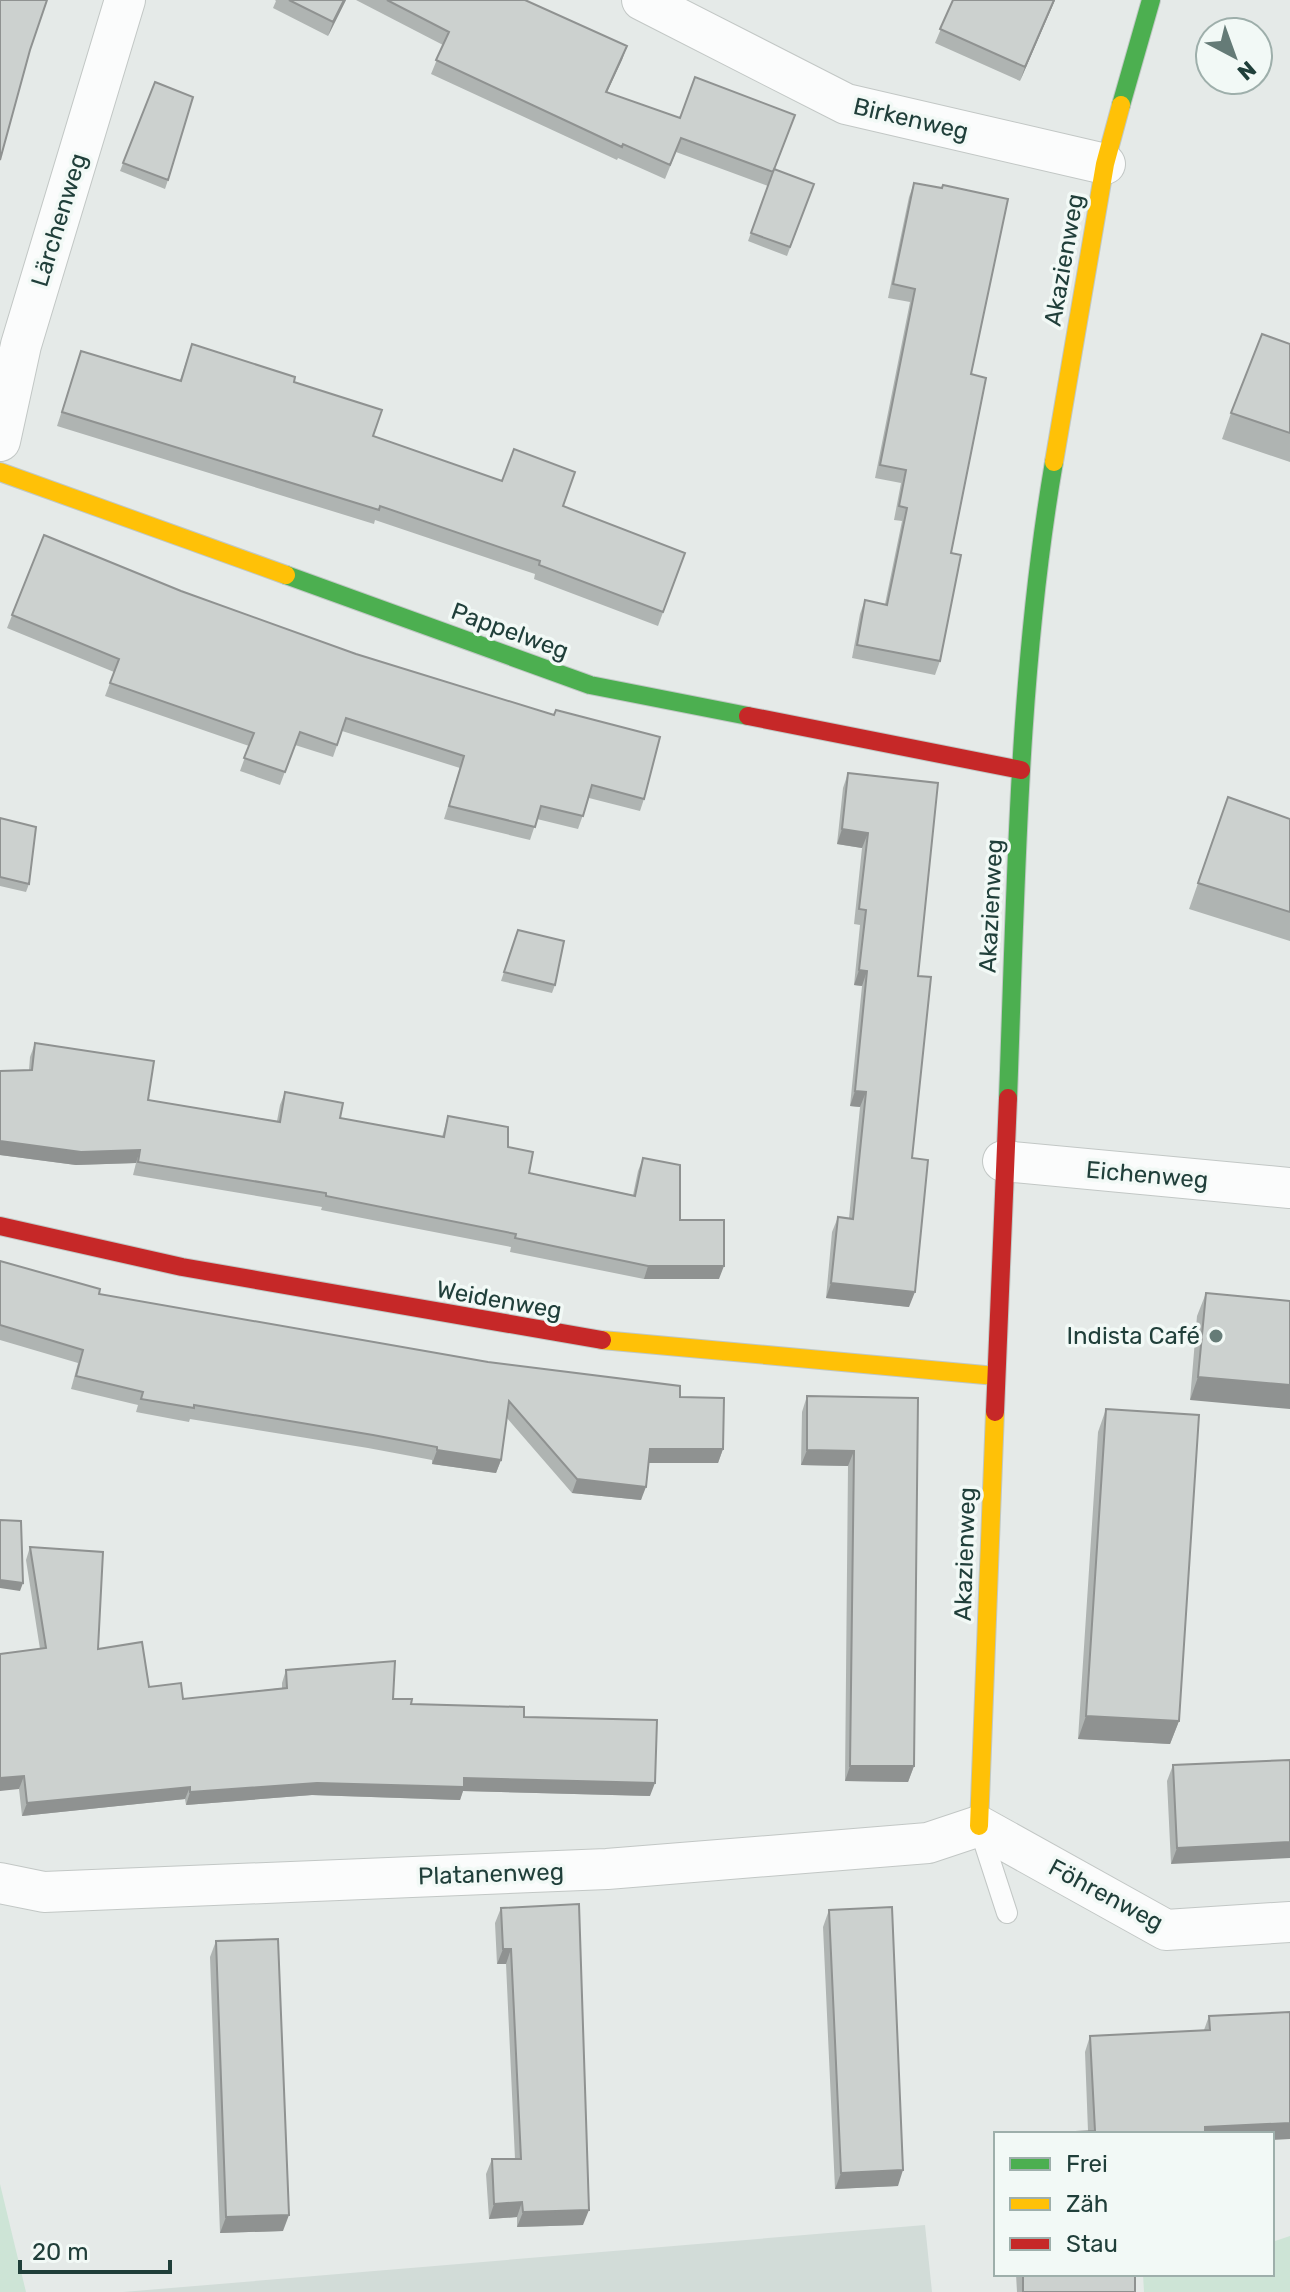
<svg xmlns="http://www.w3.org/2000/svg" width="1290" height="2292" font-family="Rubik,sans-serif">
  <rect width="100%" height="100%" fill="#e5eae8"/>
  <!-- built -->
  <path fill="#d2dcd8" d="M925,2225L932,2292H123Z"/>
  <!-- green -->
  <path fill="#cde4d6" d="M0,2184L26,2292H0Z
    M1290,2236V2292H1144L1143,2274H1272V2242Z"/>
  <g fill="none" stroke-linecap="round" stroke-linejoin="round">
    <defs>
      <path id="lane" d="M980,1830L1007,1913"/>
      <path id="street" d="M642,0L846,104L1105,164
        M0,441L21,345L125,0
        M1003,1161L1290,1188
        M0,1883L44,1892L607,1869L928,1843L979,1826L1166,1930L1290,1922"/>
      <path id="fast" d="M1121,105L1151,0
        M286,575L590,685L748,716
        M1008,1098C1016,886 1018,671 1054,462"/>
      <path id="slow" d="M1054,462L1105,164L1121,105
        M0,472L286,575
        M602,1340L996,1376
        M979,1826L995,1412"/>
      <path id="jam" d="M748,716L1021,770
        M0,1226L182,1267L602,1340
        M995,1412L1008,1098"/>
    </defs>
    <!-- lane casing -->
    <use href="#lane" stroke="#c2c7c5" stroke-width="22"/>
    <!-- street casing -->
    <use href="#street" stroke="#c2c7c5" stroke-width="42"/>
    <!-- fast casing -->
    <use href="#fast" stroke="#c0c8c5" stroke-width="20"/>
    <!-- slow casing -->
    <use href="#slow" stroke="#c0c8c5" stroke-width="20"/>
    <!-- jam casing -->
    <use href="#jam" stroke="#c0c8c5" stroke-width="20"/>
    <!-- lane -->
    <use href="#lane" stroke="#fbfcfc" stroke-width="20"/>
    <!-- street -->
    <use href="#street" stroke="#fbfcfc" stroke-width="40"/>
    <!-- fast -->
    <use href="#fast" stroke="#4caf50" stroke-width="18"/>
    <!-- slow -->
    <use href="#slow" stroke="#ffc107" stroke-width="18"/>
    <!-- jam -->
    <use href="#jam" stroke="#c62828" stroke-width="18"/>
  </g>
  <!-- wall -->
  <path fill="#afb4b2" d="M275,0H346L328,36L273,8L276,1Z
    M356,0H525L627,46L607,92L680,118L795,115L768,186L676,152L665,179L618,158L617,160L431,74L443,45Z
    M953,0H1055L1020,81L935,43Z
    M155,82L168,180L165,189L120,171Z
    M774,169L814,184L787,256L748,241Z
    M914,183L971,374L940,661L935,675L852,658L860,614L865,600L885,604L902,521L894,520L901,483L875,478L910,302L888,298L909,197Z
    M192,344L294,382L373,436L563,506L685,553L658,626L534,579L535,574L375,520L374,524L57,426L81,351L180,380Z
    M1290,344V462L1222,439L1231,413Z
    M44,535L644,799L640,811L589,798L578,829L537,819L530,840L444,819L460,768L342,731L333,757L295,745L280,785L240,771L249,746L105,696L114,672L7,628Z
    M848,773L918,976L912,1158L909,1307L826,1298L832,1232L838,1217L849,1218L860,1107L850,1106L862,986L854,985L860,925L854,924L862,848L837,844L843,788Z
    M1228,797L1290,819V941L1189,909Z
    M0,818L29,884L26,892L0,886Z
    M518,930L555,985L552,993L501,981Z
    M35,1043L148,1100L277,1121L280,1105L285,1092L340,1118L442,1137L448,1116L508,1147L529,1173L633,1195L638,1171L643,1158L680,1220L719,1279H644L510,1252L511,1247L321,1210L322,1207L133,1175L136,1163L76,1165L0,1155V1071L29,1070L30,1057Z
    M0,1261L99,1294L680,1397L723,1449L718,1463H648L641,1500L572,1493L507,1418L501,1460L496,1473L432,1464V1460L368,1448L190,1419L189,1422L136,1412L138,1405L71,1389L78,1363L0,1340Z
    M1206,1293L1290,1301L1190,1400L1197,1316Z
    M807,1396L918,1398L914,1766L908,1782L845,1781L848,1466L801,1465L802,1412Z
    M1106,1409L1179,1721L1170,1744L1078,1739L1098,1432Z
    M30,1547L98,1649L149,1687L183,1699L282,1688V1683L286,1670L411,1704L524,1717L650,1796L463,1791L460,1800L312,1795L186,1805L185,1799L22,1816L19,1789L40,1649L26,1560Z
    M1290,1760L1171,1864L1167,1781L1173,1765Z
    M501,1908L583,2225L517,2227V2217L489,2219L486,2174L492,2159H515L506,1964H497L495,1923Z
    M829,1910L898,2186L835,2189L823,1927Z
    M216,1941L283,2231L220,2233L210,1957Z
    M1209,2016L1272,2140L1088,2131L1085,2052L1090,2036L1204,2030Z
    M1016,2274H1135V2292H1017Z"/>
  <!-- shaded-wall -->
  <path fill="#8f9291" d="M344,0H346L328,36L333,22Z
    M1054,0H1055L1020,81L1025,67Z
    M627,46L622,60L601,105L606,92Z
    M842,829L868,833L862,848L837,844Z
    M859,970L867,971L862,986L854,985Z
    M855,1091L866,1092L860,1107L850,1106Z
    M0,1141L140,1150L136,1163L76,1165L0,1155Z
    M648,1266H724L719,1279H644Z
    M831,1283L915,1292L909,1307L826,1298Z
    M1198,1377L1290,1385V1409L1190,1400Z
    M650,1449H723L718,1463H645Z
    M437,1450L501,1460L496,1473L432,1464Z
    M807,1450L854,1451L848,1466L801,1465Z
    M577,1479L646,1487L641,1500L572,1493Z
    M0,1580L23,1583L20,1591L0,1588Z
    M1086,1716L1179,1721L1170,1744L1078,1739Z
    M850,1766H914L908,1782L845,1781Z
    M24,1776L19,1789L0,1791V1778Z
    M464,1778L655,1783L650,1796L463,1791L460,1800L312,1795L186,1805L190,1792L317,1783Z
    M190,1787L185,1799L22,1816L27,1803Z
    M1290,1842V1858L1171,1864L1177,1848Z
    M503,1949H511L506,1964H497Z
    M1290,2123V2139L1272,2140V2134H1203L1205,2127Z
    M903,2170L898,2186L835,2189L841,2173Z
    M522,2202L517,2217L489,2219L494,2204Z
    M589,2210L583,2225L517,2227L523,2212Z
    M289,2215L283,2231L220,2233L226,2217Z"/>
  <!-- building -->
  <path fill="#ccd1cf" stroke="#8f9291" stroke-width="2" d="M0,0H47L30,50L0,160Z
    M289,0H344L333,22Z
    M387,0H525L627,46L606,92L680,118L695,77L795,115L773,172L681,138L670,165L623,144L622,147L436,60L449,32Z
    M953,0H1054L1025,67L940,29Z
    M155,82L193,97L168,180L123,163Z
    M774,169L814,184L790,247L751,233Z
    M914,183L942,188L943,185L1008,199L971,374L986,378L951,553L961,555L940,661L857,645L865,600L887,605L907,508L899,506L906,470L880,465L915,289L893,284Z
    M1262,334L1290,344V433L1231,413Z
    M192,344L295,377L294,382L382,410L373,436L502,481L514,449L575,472L563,506L685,553L663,612L539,565L540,561L380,506L379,510L62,412L81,351L181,381Z
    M44,535L181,591L356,654L554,715L556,710L660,737L644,799L592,785L583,816L541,806L535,827L449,806L464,756L346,718L337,745L300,732L285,772L244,758L254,733L110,683L119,659L12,615Z
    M848,773L938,783L918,976L931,977L912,1158L928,1160L915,1292L831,1283L838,1217L853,1219L866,1092L855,1091L867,971L859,970L866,910L859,909L868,833L842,829Z
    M1228,797L1290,819V912L1198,883Z
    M0,818L36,827L29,884L0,877Z
    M518,930L564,941L555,985L504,972Z
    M35,1043L154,1061L148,1100L280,1122L285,1092L343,1103L340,1118L444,1137L448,1116L508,1127V1147L533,1152L529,1173L635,1196L643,1158L680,1165V1220H724V1266H648L515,1238L516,1234L326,1196V1193L138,1162L140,1150L81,1152L0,1141V1071L32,1070Z
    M0,1261L100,1289L99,1294L488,1362L680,1386V1397L724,1398L723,1449H650L646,1487L577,1479L509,1401L501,1460L437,1450V1447L373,1435L194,1405V1408L141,1399L143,1392L76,1376L83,1350L0,1325Z
    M1206,1293L1290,1301V1385L1198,1377Z
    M807,1396L918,1398L914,1766H850L854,1451L807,1450Z
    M1106,1409L1199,1415L1179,1721L1086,1716Z
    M0,1520L21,1521L23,1583L0,1580Z
    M30,1547L103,1552L98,1649L142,1642L149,1687L181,1683L183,1699L287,1688L286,1670L395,1661L393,1699H412L411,1704L524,1707V1717L657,1720L655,1783L464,1778V1787L317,1783L190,1792V1787L27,1803L24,1776L0,1778V1654L46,1648Z
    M1290,1760V1842L1177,1848L1173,1765Z
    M579,1904L589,2210L523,2212L522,2202L494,2204L492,2159H521L511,1949H503L501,1908Z
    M892,1907L903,2170L841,2173L829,1910Z
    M278,1939L289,2215L226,2217L216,1941Z
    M1290,2012V2123L1205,2127V2134H1036L1095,2131L1090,2036L1210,2030L1209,2016Z
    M1023,2274H1135V2292H1023Z"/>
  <!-- markers -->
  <circle fill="#657b77" stroke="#f2f9f6" stroke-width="3" cx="1216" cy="1336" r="8"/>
  <g text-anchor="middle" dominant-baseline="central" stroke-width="7" stroke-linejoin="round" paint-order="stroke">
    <!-- street labels -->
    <g font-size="24" fill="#203f3a" stroke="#f2f9f6">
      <text transform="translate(911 119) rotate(13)">Birkenweg</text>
      <text transform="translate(59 220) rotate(-73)">Lärchenweg</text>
      <text transform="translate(1064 260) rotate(-80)">Akazienweg</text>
      <text transform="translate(510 631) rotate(20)">Pappelweg</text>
      <text transform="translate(991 906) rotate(-87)">Akazienweg</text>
      <text transform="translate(1147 1175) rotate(5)">Eichenweg</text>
      <text transform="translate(499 1300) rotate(10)">Weidenweg</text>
      <text transform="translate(965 1554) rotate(-88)">Akazienweg</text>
      <text transform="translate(491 1874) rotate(-2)">Platanenweg</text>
      <text transform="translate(1106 1895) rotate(28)">Föhrenweg</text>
    </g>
    <!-- poi labels -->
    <g font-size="24" fill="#203f3a" stroke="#f2f9f6" text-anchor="end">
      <text x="1200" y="1336">Indista Café</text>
    </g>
  </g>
  <!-- legend -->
  <rect x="994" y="2132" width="280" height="144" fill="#f2f9f6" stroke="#9eafab" stroke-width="2"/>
  <rect x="1010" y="2158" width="40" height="12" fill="#4caf50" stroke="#9eafab" stroke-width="2"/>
  <text x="1066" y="2172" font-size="24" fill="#203f3a">Frei</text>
  <rect x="1010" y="2198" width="40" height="12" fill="#ffc107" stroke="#9eafab" stroke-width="2"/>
  <text x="1066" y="2212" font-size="24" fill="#203f3a">Zäh</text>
  <rect x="1010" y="2238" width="40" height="12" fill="#c62828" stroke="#9eafab" stroke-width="2"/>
  <text x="1066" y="2252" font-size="24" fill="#203f3a">Stau</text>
  <!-- north arrow -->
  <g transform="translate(1234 56) rotate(139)"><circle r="38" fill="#f2f9f6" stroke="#9eafab" stroke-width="2"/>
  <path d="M0-6L14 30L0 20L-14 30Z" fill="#657b77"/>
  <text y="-12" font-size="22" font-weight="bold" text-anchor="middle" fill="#203f3a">N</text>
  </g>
  <!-- scale -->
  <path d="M20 2260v12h150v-12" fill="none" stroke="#203f3a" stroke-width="4"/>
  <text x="32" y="2260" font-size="24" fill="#203f3a" stroke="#f2f9f6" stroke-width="6" paint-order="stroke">20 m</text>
</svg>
